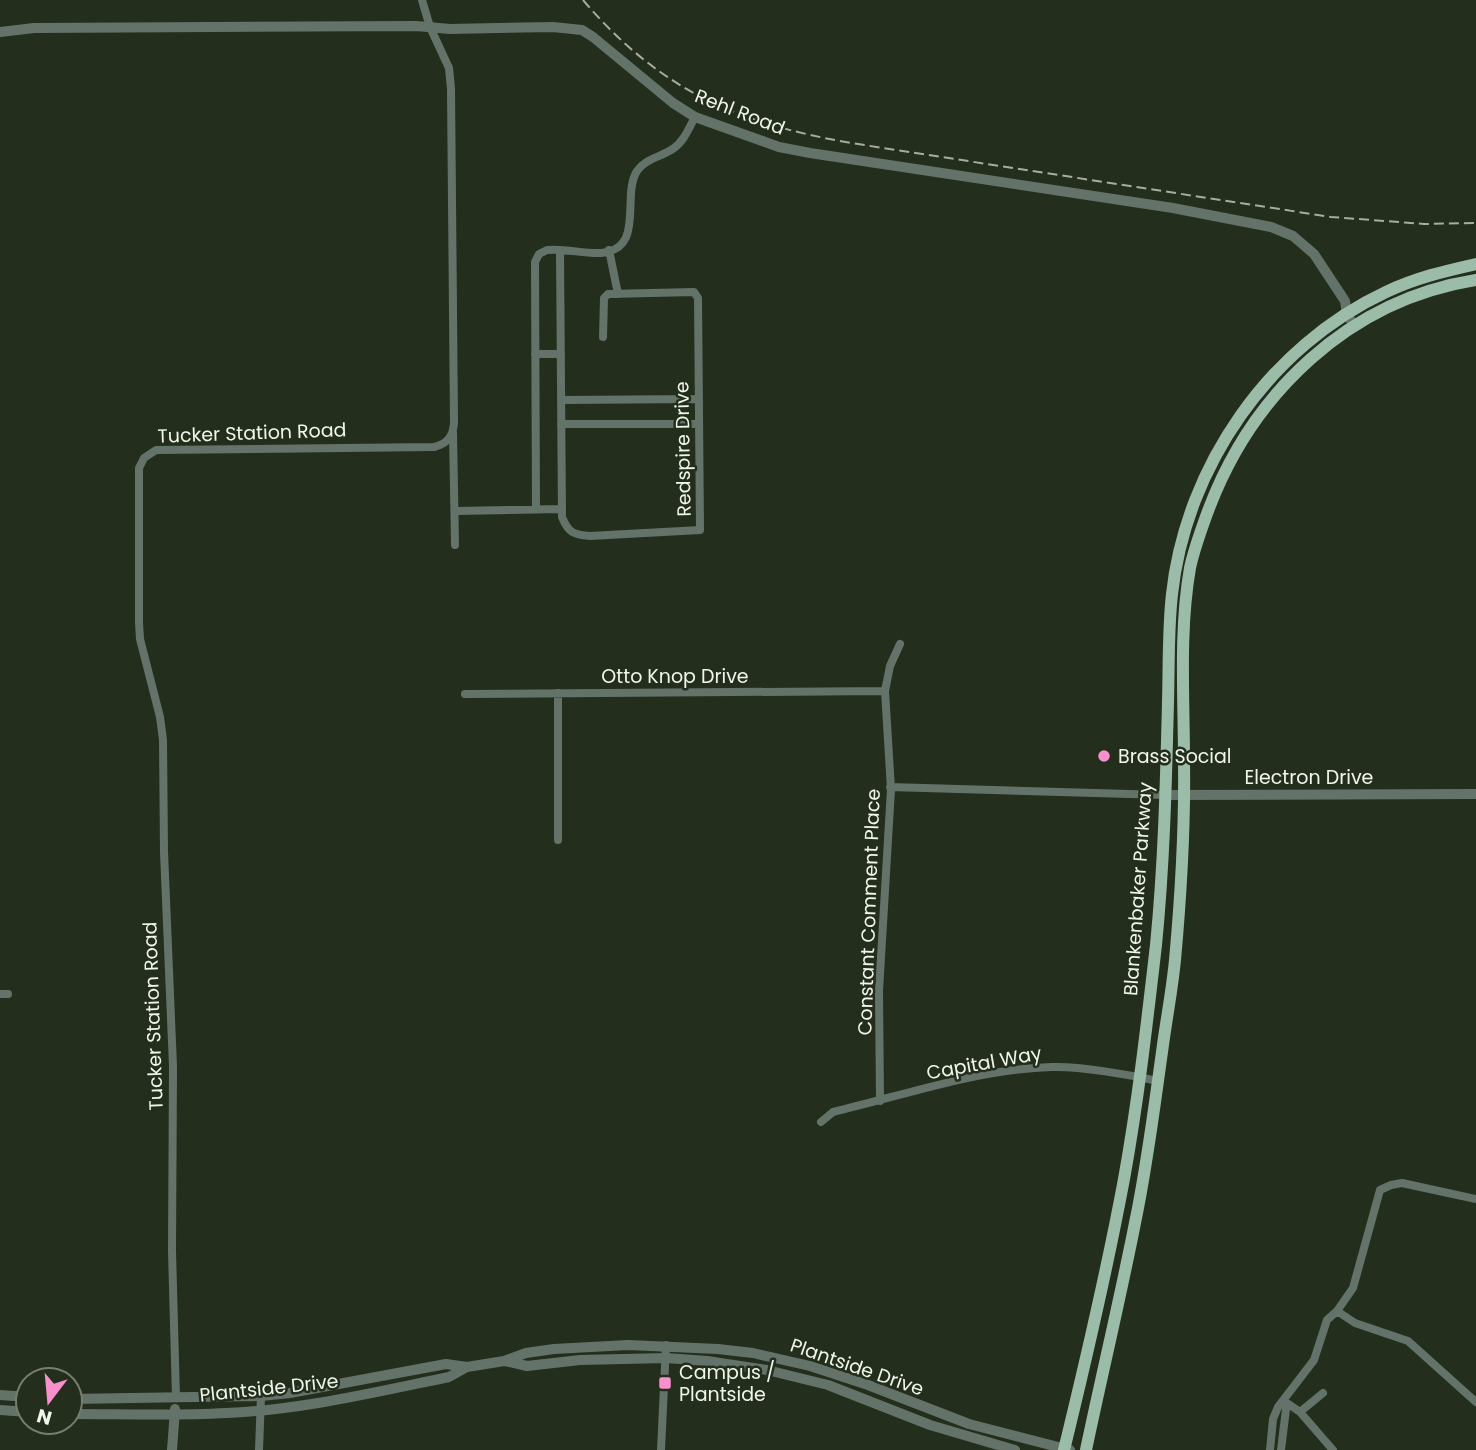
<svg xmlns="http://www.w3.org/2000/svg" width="1476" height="1450" font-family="Poppins,sans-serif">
  <rect width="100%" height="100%" fill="#242e1c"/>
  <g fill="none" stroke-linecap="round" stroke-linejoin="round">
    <!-- minor -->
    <path stroke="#64736a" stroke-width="8" d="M560,250L562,517C568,532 573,535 590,536L700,530L698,298L694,292L608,294L604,298L603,337
      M609,250L618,294
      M535,354H561
      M561,400L698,399
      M561,424H699
      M453,432L455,545
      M536,509L535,262L539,254L547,250C565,248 583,254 601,253C646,249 621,196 637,171C646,158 662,157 674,148C684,141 689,128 695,117
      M455,511L562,509
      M465,694L885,691
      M890,787L1165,795
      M558,840V693
      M0,994H8
      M880,1101L879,991L891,789L885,691L890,666L900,644
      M821,1122L833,1112C905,1095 978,1069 1052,1067C1080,1066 1130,1075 1158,1081
      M1337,1311L1355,1323L1408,1341L1476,1402
      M176,1398L172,1251L173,1066L164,852L163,740L160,717L140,639L139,623V468L144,458L156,450L434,447C447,444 453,437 454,423L451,89L449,68L430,27L422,0
      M1284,1401L1300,1412L1323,1393
      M1300,1412L1333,1450
      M259,1450L261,1396
      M661,1450L666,1345
      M1270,1450L1273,1419L1278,1407L1314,1360L1327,1320L1337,1311L1353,1288L1380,1190L1391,1185L1402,1183L1476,1199
      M1281,1450L1286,1409L1284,1401"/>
    <!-- tertiary -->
    <path stroke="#64736a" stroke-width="10" d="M0,32L34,28L416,26L450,29L553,27L582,30L593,37L673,103L695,117L779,147L810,153L1173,208L1271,227L1293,236L1314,254L1345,301L1347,314L1354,326
      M1165,795L1476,794
      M505,1361L527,1366L580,1360L666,1358L707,1361L767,1370L828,1385L930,1425L1015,1450
      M0,1395L28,1397
      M70,1399L261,1396L290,1393L446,1364L467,1367
      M0,1410L28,1412
      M70,1414C122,1414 174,1416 226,1413C301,1410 375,1392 449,1377L467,1367L504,1361L526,1353L554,1349L628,1345L718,1349L753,1353L810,1366L868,1385L969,1424L1070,1450
      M172,1450L175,1409"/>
    <!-- primary -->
    <path stroke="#9cbcaa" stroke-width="12" d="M1064,1450C1086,1360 1107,1270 1124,1179C1138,1102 1147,1023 1156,945C1164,864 1166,783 1168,702C1169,666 1168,629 1172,594C1186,466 1270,346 1386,292C1415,278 1445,271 1476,264
      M1086,1450C1102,1374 1120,1299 1135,1223C1147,1166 1154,1109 1162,1052C1166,1021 1172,991 1175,960C1181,894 1185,827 1184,761C1184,697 1179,631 1190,568C1194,549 1201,530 1208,511C1252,393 1349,300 1476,280"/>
    <!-- rail -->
    <path stroke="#a6aea0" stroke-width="2" stroke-dasharray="10 5" stroke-linecap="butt" d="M583,0C660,90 736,123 851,143L1331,217L1424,224L1476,223"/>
  </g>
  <!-- markers -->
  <g fill="#f890cc" stroke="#242e1c" stroke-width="2.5">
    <circle cx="1104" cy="756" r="7"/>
    <rect x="658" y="1376" width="14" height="14" rx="3.5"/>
  </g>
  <g text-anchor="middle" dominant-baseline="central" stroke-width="5" stroke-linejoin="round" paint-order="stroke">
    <!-- street labels -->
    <g font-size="19" fill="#f0f6eb" stroke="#242e1c">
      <text transform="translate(740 112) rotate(21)">Rehl Road</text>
      <text transform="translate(252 433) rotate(-2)">Tucker Station Road</text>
      <text transform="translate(683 449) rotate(-91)">Redspire Drive</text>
      <text x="675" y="676">Otto Knop Drive</text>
      <text x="1309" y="777">Electron Drive</text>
      <text transform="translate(1138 889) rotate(-86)">Blankenbaker Parkway</text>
      <text transform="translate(869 912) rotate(-88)">Constant Comment Place</text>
      <text transform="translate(153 1016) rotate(-92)">Tucker Station Road</text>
      <text transform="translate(984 1063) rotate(-10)">Capital Way</text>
      <text transform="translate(857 1367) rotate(19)">Plantside Drive</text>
      <text transform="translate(269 1388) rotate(-6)">Plantside Drive</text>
    </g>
    <!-- poi labels -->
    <g font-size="19" fill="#f0f6eb" stroke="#242e1c" text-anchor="start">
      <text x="1118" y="756">Brass Social</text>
      <text x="679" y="1372">Campus /<tspan x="679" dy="22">Plantside</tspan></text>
    </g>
  </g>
  <!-- north arrow -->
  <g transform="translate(49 1401) rotate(196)"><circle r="33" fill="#242e1c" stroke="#767e6f" stroke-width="2"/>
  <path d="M0-5L12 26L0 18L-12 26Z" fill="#f890cc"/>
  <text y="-10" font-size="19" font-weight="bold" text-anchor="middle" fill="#f0f6eb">N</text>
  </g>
</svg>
